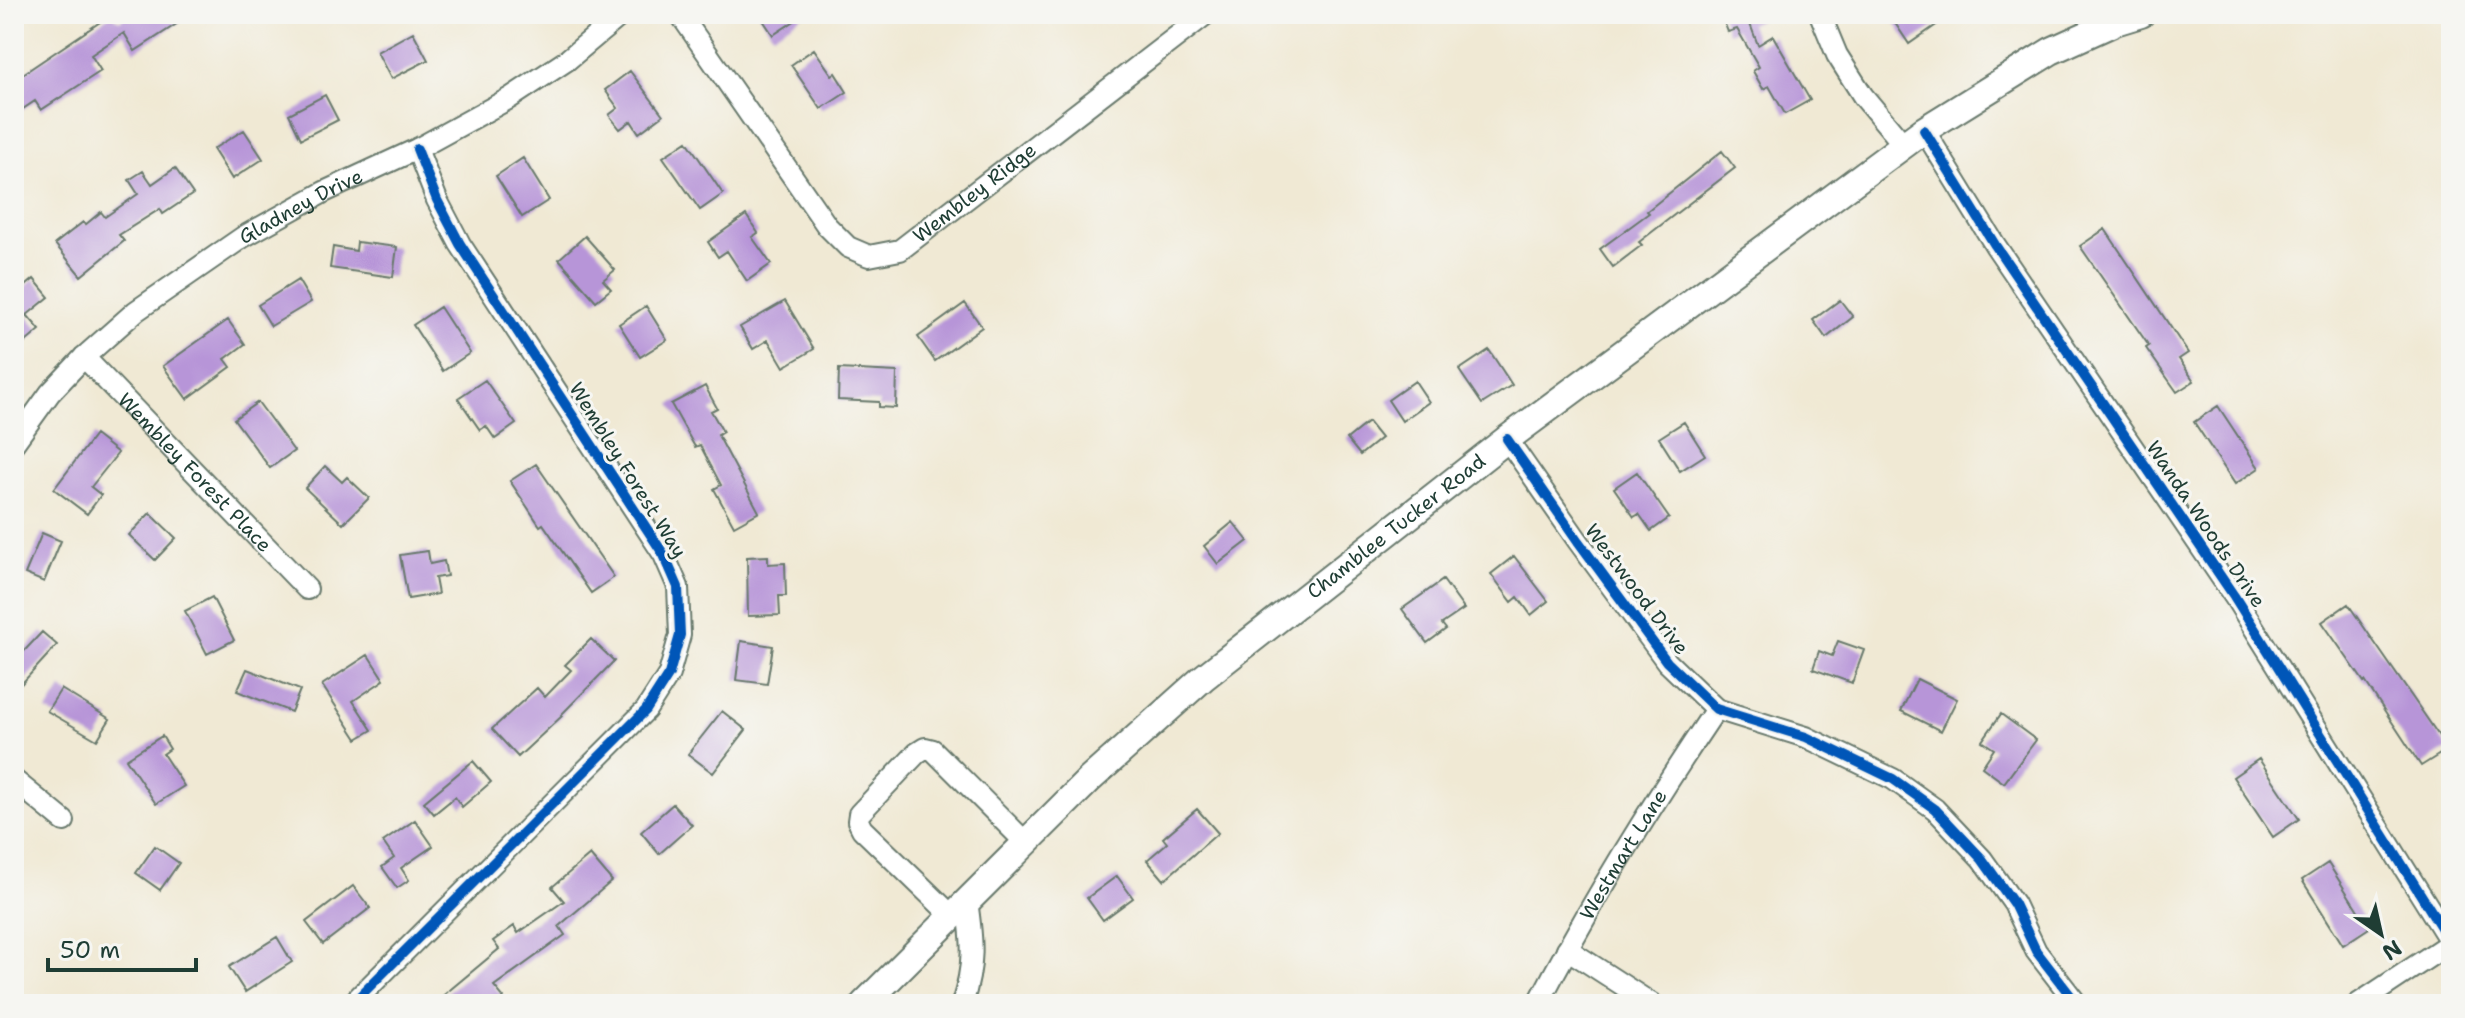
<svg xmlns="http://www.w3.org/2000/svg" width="2465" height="1018" font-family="'Shantell Sans',sans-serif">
  <rect width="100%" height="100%" fill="#f6f6f2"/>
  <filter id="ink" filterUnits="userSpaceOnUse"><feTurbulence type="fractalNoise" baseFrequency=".0125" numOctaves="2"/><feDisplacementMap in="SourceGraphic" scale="16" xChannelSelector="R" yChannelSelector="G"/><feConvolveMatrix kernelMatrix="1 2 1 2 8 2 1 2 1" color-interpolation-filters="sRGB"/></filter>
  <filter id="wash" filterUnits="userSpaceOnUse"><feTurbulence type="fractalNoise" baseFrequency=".006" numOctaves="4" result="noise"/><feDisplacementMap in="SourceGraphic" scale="32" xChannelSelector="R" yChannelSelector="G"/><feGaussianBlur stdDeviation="1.8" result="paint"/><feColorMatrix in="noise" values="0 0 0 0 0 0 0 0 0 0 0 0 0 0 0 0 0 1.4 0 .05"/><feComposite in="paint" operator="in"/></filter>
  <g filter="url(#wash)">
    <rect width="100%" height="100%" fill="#f0e9d4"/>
    <g id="blocks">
      <!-- building -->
      <path fill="#b795d8" d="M112,14L119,21L130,14H192L135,51L124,33L91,55L101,71L41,110L35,101L14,115V80Z
        M759,14H805L773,35Z
        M1721,14H1773L1750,24L1758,45L1773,36L1810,100L1785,114L1769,86L1763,89L1753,71L1759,67L1737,29L1728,32Z
        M1889,14H1952L1909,44Z
        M413,32L428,60L391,79L377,52Z
        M814,49L832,75L835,73L847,92L821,109L791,65Z
        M630,71L663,115L639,133L631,121L620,129L609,115L618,108L605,90Z
        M325,95L338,120L301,139L289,114Z
        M244,130L263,159L232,179L213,149Z
        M687,141L723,194L700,210L663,157Z
        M1722,151L1735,168L1639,242L1642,245L1613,267L1600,249L1649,213L1647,211Z
        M523,158L549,200L522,217L496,176Z
        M175,168L193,194L163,214L160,209L119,235L124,241L81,276L55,244L83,222L85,225L101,212L105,217L138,194L129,180L143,171L152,184Z
        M746,215L758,233L752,237L771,264L747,281L727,251L718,257L708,242Z
        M2105,229L2188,353L2179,359L2194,381L2177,392L2146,348L2149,346L2080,246Z
        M585,236L615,270L603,280L611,289L596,301L559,259Z
        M357,242L397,247L393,277L330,268L333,247L356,251Z
        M34,279L49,297L27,315L40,330L14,352V296Z
        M298,280L311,302L271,326L258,305Z
        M1840,300L1853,317L1826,338L1813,320Z
        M785,301L814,349L784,367L768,340L753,349L740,327Z
        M965,303L982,327L935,361L918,337Z
        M646,306L667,340L640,357L619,324Z
        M440,307L470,353L443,371L413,325Z
        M228,320L245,344L225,359L231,367L187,399L163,366Z
        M1489,350L1512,385L1482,404L1459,370Z
        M839,369L897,372L896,408L879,407V402L838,400Z
        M485,380L516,424L495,439L486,426L480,430L458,398Z
        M1415,381L1429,402L1402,421L1388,400Z
        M705,386L717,408L711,411L723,432L718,435L759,512L734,526L714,489L721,485L700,445L695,447L671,404Z
        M258,402L294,451L270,468L234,419Z
        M2218,406L2259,468L2235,484L2194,422Z
        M1368,422L1381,438L1360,455L1347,439Z
        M1684,422L1705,455L1680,471L1659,438Z
        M95,435L118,453L91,487L101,495L87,514L54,489Z
        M536,464L614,577L591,593L543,524L540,526L510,481Z
        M325,466L342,482L347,477L369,498L343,524L305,488Z
        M1637,472L1669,518L1651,531L1639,514L1634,517L1614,488Z
        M150,513L176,538L155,560L129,535Z
        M1233,522L1248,541L1218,564L1204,546Z
        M42,533L61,541L44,582L25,574Z
        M428,551L430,564L444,561L447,576L435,578L438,594L408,599L400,555Z
        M768,556V564L785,563L786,596H779L780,615L748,616L747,557Z
        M1514,556L1548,601L1531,615L1518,597L1512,602L1491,574Z
        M1443,580L1464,609L1442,624L1446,629L1427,643L1402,609Z
        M212,597L234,640L207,654L185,611Z
        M2348,604L2448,749L2421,766L2365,681L2364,682L2322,622Z
        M42,632L57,645L14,692V662Z
        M591,639L614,661L561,715L562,716L518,757L492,729L537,688L545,697L571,670L565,665Z
        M741,641L773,646L767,684L736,680Z
        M1838,641L1864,650L1852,683L1813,669L1819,651L1832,656Z
        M368,655L384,680L353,701L372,730L357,739L322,685Z
        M247,669L300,690L291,712L237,691Z
        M1917,679L1957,699L1941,731L1901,711Z
        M61,689L110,719L97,740L47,711Z
        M722,711L746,730L713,773L688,754Z
        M2001,714L2036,740L2004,783L1982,767L1994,749L1982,741Z
        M162,736L170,749L163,754L184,786L156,804L126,759Z
        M2259,759L2299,819L2273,837L2233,777Z
        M473,761L491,782L462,807L455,797L434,814L424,802Z
        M673,804L692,825L659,854L641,832Z
        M1197,809L1218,833L1164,880L1147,860L1167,843L1163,838Z
        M415,820L433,846L401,868L409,880L397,888L382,867L394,858L383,842Z
        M155,846L179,863L160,890L136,873Z
        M590,855L612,881L559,926L565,935L494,986L504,998L496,1004H433L499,949L493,941L514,926L518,933L564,901L552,887Z
        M2328,863L2369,928L2343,945L2302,880Z
        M1117,876L1133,898L1103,920L1087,898Z
        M353,886L370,908L323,944L306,922Z
        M277,937L292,962L245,992L229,967Z"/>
    </g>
  </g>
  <g filter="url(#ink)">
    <use href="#blocks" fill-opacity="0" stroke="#68796c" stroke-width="2"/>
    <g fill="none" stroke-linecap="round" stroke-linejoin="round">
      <defs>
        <g id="minor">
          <path id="s1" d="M680,14L827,226L848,247L869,256L900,250L1206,14"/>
          <path d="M1820,14L1837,55L1863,96L1904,145"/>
          <path d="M1924,130L1995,245L2234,596L2451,943"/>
          <path id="s2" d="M84,357L307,589"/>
          <path d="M1507,439L1578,541L1667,662L1716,709L1806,737L1893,779L1935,809L1982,859L2014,904L2036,951L2077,1004"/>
          <path id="s3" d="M14,443L50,393L84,357L136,311L243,237L324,192L417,149L510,98L566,61L622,14"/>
          <path d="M14,780L64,821"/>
          <path d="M952,916L862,829L858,821L859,814L917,753L925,748L933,750L1026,843"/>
          <path d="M1567,949L1652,1004"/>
          <path d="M352,1004L646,710L669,674L680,635L678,587L664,555L460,244L437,200L417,149"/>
          <path d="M962,1004C975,964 973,942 967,901"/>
          <path id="s4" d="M1538,1004C1591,902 1652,804 1716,709"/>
          <path d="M2358,1004L2450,943"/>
        </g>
        <g id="major">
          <path id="s5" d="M864,1004L1089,780L1203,678L1507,439L1924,130L2051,51L2115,22L2141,14"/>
        </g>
      </defs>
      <!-- minor casing -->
      <use href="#minor" stroke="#68796c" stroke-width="24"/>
      <!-- major casing -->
      <use href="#major" stroke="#68796c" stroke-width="30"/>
      <!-- minor -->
      <use href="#minor" stroke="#fff" stroke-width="20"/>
      <!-- major -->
      <use href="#major" stroke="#fff" stroke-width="26"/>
      <defs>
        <path id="cycleway" d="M1924,130L1995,245L2234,596L2451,943
          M1507,439L1578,541L1667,662L1716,709L1806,737L1893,779L1935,809L1982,859L2014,904L2036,951L2077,1004
          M352,1004L646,710L669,674L680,635L678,587L664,555L460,244L437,200L417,149"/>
      </defs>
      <!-- cycleway casing -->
      <use href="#cycleway" stroke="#f6f6f2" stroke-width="15"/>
      <!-- cycleway -->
      <use href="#cycleway" stroke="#0057b8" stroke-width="10"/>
    </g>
  </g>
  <g text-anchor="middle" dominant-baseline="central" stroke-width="6" stroke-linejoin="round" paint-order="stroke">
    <!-- street labels -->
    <g font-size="20" fill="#1f3d34" stroke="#f6f6f2">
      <text stroke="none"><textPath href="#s1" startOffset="436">Wembley Ridge</textPath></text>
      <text stroke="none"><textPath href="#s3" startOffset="376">Gladney Drive</textPath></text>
      <text transform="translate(628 470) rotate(58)">Wembley Forest Way</text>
      <text stroke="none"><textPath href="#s2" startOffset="160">Wembley Forest Place</textPath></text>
      <text transform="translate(2206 524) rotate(56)">Wanda Woods Drive</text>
      <text stroke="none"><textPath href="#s5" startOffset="716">Chamblee Tucker Road</textPath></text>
      <text transform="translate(1637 589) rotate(53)">Westwood Drive</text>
      <text stroke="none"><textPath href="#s4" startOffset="172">Westmart Lane</textPath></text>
    </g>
  </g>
  <!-- margin -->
  <rect width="2465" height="1018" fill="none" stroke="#f6f6f2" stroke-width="48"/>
  <!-- north arrow -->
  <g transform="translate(2381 934) rotate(146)" stroke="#f6f6f2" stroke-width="6" paint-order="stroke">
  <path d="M0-6L14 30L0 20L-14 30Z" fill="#1f3d34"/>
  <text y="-12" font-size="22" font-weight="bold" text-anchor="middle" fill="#1f3d34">N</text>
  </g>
  <!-- scale -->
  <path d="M48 958v12h148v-12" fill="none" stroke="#1f3d34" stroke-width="4"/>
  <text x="60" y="958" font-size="24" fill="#1f3d34" stroke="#f6f6f2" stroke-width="6" paint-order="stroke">50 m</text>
</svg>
